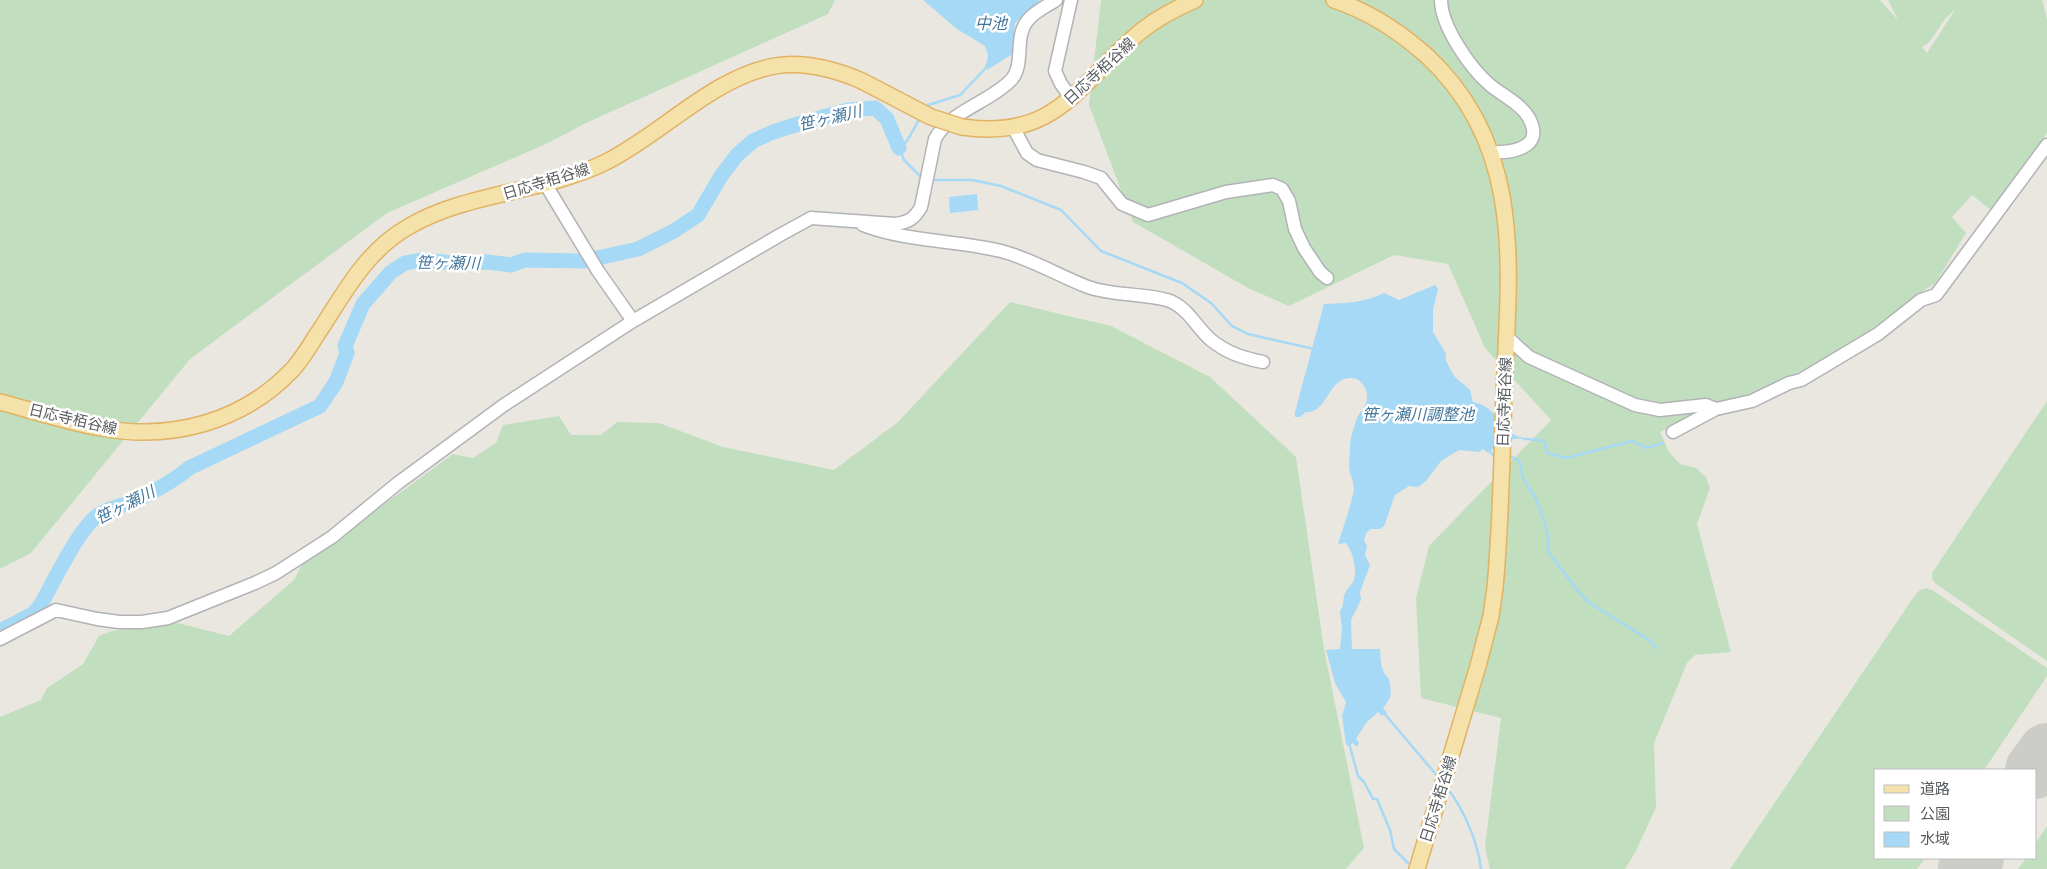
<svg xmlns="http://www.w3.org/2000/svg" width="2047" height="869" font-family="Montserrat,'Noto Sans JP',sans-serif">
  <rect width="100%" height="100%" fill="#eae7e0"/>
  <!-- green -->
  <path fill="#c1dfbf" fill-rule="evenodd" d="M0,0H835L828,14L586,123L548,143L387,213L190,359L31,553L0,569Z
    M1101,0H1880L1898,20L1888,0H2042L2047,19V133L2029,162L1992,211L1972,195L1952,217L1966,233L1936,282L1870,330L1812,366L1748,395L1728,401L1660,432L1669,452L1680,464L1696,468L1706,477L1710,488L1697,524L1731,652L1695,655L1687,663L1654,743L1656,807L1636,851L1625,869H1490L1485,847L1501,718L1421,698L1416,598L1429,546L1551,420L1485,348L1448,264L1394,255L1289,306L1248,288L1133,222L1089,105ZM1955,10L1927,53L1922,47C1935,42 1940,19 1955,10Z
    M1010,302L1111,326L1210,377L1296,457L1324,649L1364,848L1346,869H0V717L41,700L47,688L83,664L99,636L112,631L178,623L229,636L294,580L302,564L453,454L473,458L496,443L503,425L559,416L571,435H601L617,422L659,423L723,447L834,470L898,422Z
    M2047,401V661L1936,584L1932,579V573Z
    M1926,588L1932,590L2047,668V676L1984,770H1876V858H1925L1917,869H1730L1915,595L1920,590Z
    M2047,826V869H2018L2026,858H2036V843Z"/>
  <!-- water -->
  <path fill="#a5d9f5" d="M923,0H1040L1015,23L1013,51L1011,55L987,70L988,55L985,46L957,29Z
    M977,194L978,210L950,213L949,197Z
    M1435,285L1438,289L1433,310V332L1446,354V361L1454,376L1470,390L1473,402C1495,406 1496,422 1511,433C1515,436 1522,437 1526,439C1507,438 1502,440 1488,453L1483,449L1479,452L1459,450L1441,461L1426,481L1418,487L1409,486L1395,495L1384,526L1380,529H1371L1366,533L1364,540L1367,546L1365,555L1370,565L1360,592L1361,600L1351,620L1352,649H1380C1381,660 1380,671 1389,679C1392,692 1392,698 1383,708L1387,713L1382,716L1378,712L1366,723L1356,739L1359,743L1357,747L1353,743L1348,746L1346,744L1342,716L1346,702L1335,683L1326,650L1340,649L1342,629L1340,611C1344,605 1343,602 1344,596C1345,591 1350,587 1353,582C1358,571 1353,552 1346,543L1338,544C1343,527 1351,507 1354,489C1354,482 1350,475 1349,468C1349,465 1350,441 1351,437C1353,431 1355,422 1358,416C1362,409 1368,405 1367,396C1367,387 1360,378 1351,378C1328,377 1328,413 1306,412L1300,417H1295V412L1324,304C1345,303 1364,303 1384,293L1399,300Z"/>
  <g fill="none" stroke-linecap="round" stroke-linejoin="round">
    <!-- stream -->
    <path stroke="#a5d9f5" stroke-width="2.5" d="M925,109L928,105L960,95L985,69L989,60
      M920,118L907,141L899,148L904,160L923,179
      M930,180H972L1001,186L1061,210L1101,251L1182,283L1211,303L1232,326L1248,334L1314,349
      M1524,439L1541,440L1545,443L1547,453L1566,458L1632,441L1647,448L1662,443
      M1489,450L1496,459
      M1506,458L1512,457L1519,461L1523,478L1536,499L1543,518L1548,535V552L1578,591L1588,602L1649,640L1657,648
      M1383,712L1439,778
      M1349,743L1358,776L1364,782L1373,799H1377L1390,830L1394,849L1408,863
      M1447,788C1464,809 1478,843 1481,869"/>
    <!-- river -->
    <path stroke="#a5d9f5" stroke-width="15" d="M0,631L33,614L40,606C53,583 78,530 97,516C110,507 123,506 137,500C155,491 174,481 189,468L320,406L336,382L347,353L345,346L363,304L391,272L405,263L421,260L454,263L488,262L511,265L525,260L584,261L638,249L674,231L698,215L721,176L737,155L753,141L773,132L795,125L848,110L875,108L887,119L899,148"/>
    <!-- runway -->
    <path stroke="#ccccc8" stroke-width="58" d="M2034,770L2047,752
      M1967,869L1975,858"/>
    <defs>
      <path id="minor" d="M1071,0L1055,71L1061,84L1072,99
        M1441,0C1441,26 1470,68 1490,85C1503,96 1522,104 1530,120C1544,149 1510,153 1491,152
        M1013,127L1027,153L1037,160L1084,172L1101,178L1122,204L1148,215L1226,192L1273,185L1282,189L1289,201L1295,229L1304,248L1320,272L1327,278
        M546,185L598,271L633,321
        M863,225C907,242 955,240 1001,251C1032,259 1059,276 1088,287C1113,296 1141,293 1167,300C1187,306 1196,327 1211,340C1227,353 1243,358 1263,362
        M1507,337L1529,357L1635,405L1660,410L1706,405L1716,409
        M1673,432L1716,409L1752,401L1789,383L1801,380L1878,334L1921,300L1936,295L2047,145
        M0,639L56,610L97,619L119,622H142L168,618L255,583L276,573L332,537L398,483L504,405L633,321L780,235L811,218L895,224C909,222 914,219 921,207L935,139C950,111 988,103 1010,81C1026,66 1013,37 1028,20C1035,11 1047,6 1056,0"/>
      <path id="major" d="M1334,0C1368,11 1400,32 1427,56C1526,148 1509,270 1504,392C1502,457 1501,523 1495,588L1491,616L1478,666L1417,869
        M962,127C1052,140 1075,90 1133,38C1151,21 1172,10 1195,0
        M0,402C34,411 67,422 101,428C172,441 243,422 293,369C302,359 309,347 316,336C343,296 364,252 408,227C467,192 543,193 606,162C662,134 713,77 775,66C805,61 834,69 862,81"/>
    </defs>
    <!-- minor casing -->
    <use href="#minor" stroke="#b1b3b6" stroke-width="15"/>
    <!-- major casing -->
    <use href="#major" stroke="#e1b262" stroke-width="18"/>
    <!-- minor -->
    <use href="#minor" stroke="#fff" stroke-width="12"/>
    <!-- major -->
    <use href="#major" stroke="#f5e2aa" stroke-width="15"/>
    <defs>
      <path id="major-bridge" d="M862,81L931,117L962,127"/>
    </defs>
    <!-- major-bridge casing -->
    <use href="#major-bridge" stroke="#e1b262" stroke-width="18" stroke-linecap="butt"/>
    <!-- major-bridge -->
    <use href="#major-bridge" stroke="#f5e2aa" stroke-width="15"/>
  </g>
  <g text-anchor="middle" dominant-baseline="central" stroke-width="5" stroke-linejoin="round" paint-order="stroke">
    <!-- street labels -->
    <g font-size="15" fill="#595c5f" stroke="#fff">
      <text transform="translate(1099 71) rotate(-43)">日応寺栢谷線</text>
      <text transform="translate(546 181) rotate(-17)">日応寺栢谷線</text>
      <text transform="translate(1504 402) rotate(-88)">日応寺栢谷線</text>
      <text transform="translate(73 419) rotate(13)">日応寺栢谷線</text>
      <text transform="translate(1438 799) rotate(-73)">日応寺栢谷線</text>
    </g>
    <!-- water labels -->
    <g font-size="16" font-style="italic" fill="#43769c" stroke="#fff">
      <text x="991" y="23">中池</text>
      <text transform="translate(830 118) rotate(-13)">笹ヶ瀬川</text>
      <text transform="translate(448 263) rotate(1)">笹ヶ瀬川</text>
      <text x="1418" y="414">笹ヶ瀬川調整池</text>
      <text transform="translate(125 505) rotate(-27)">笹ヶ瀬川</text>
    </g>
  </g>
  <!-- legend -->
  <rect x="1874" y="769" width="162" height="90" fill="#ffffff" stroke="#bdbebf"/>
  <rect x="1884" y="785" width="25" height="8" fill="#f5e2aa" stroke="#bdbebf"/>
  <text x="1920" y="794" font-size="15" fill="#595c5f">道路</text>
  <rect x="1884" y="806" width="25" height="15" fill="#c1dfbf" stroke="#bdbebf"/>
  <text x="1920" y="819" font-size="15" fill="#595c5f">公園</text>
  <rect x="1884" y="832" width="25" height="15" fill="#a5d9f5" stroke="#bdbebf"/>
  <text x="1920" y="844" font-size="15" fill="#595c5f">水域</text>
</svg>
